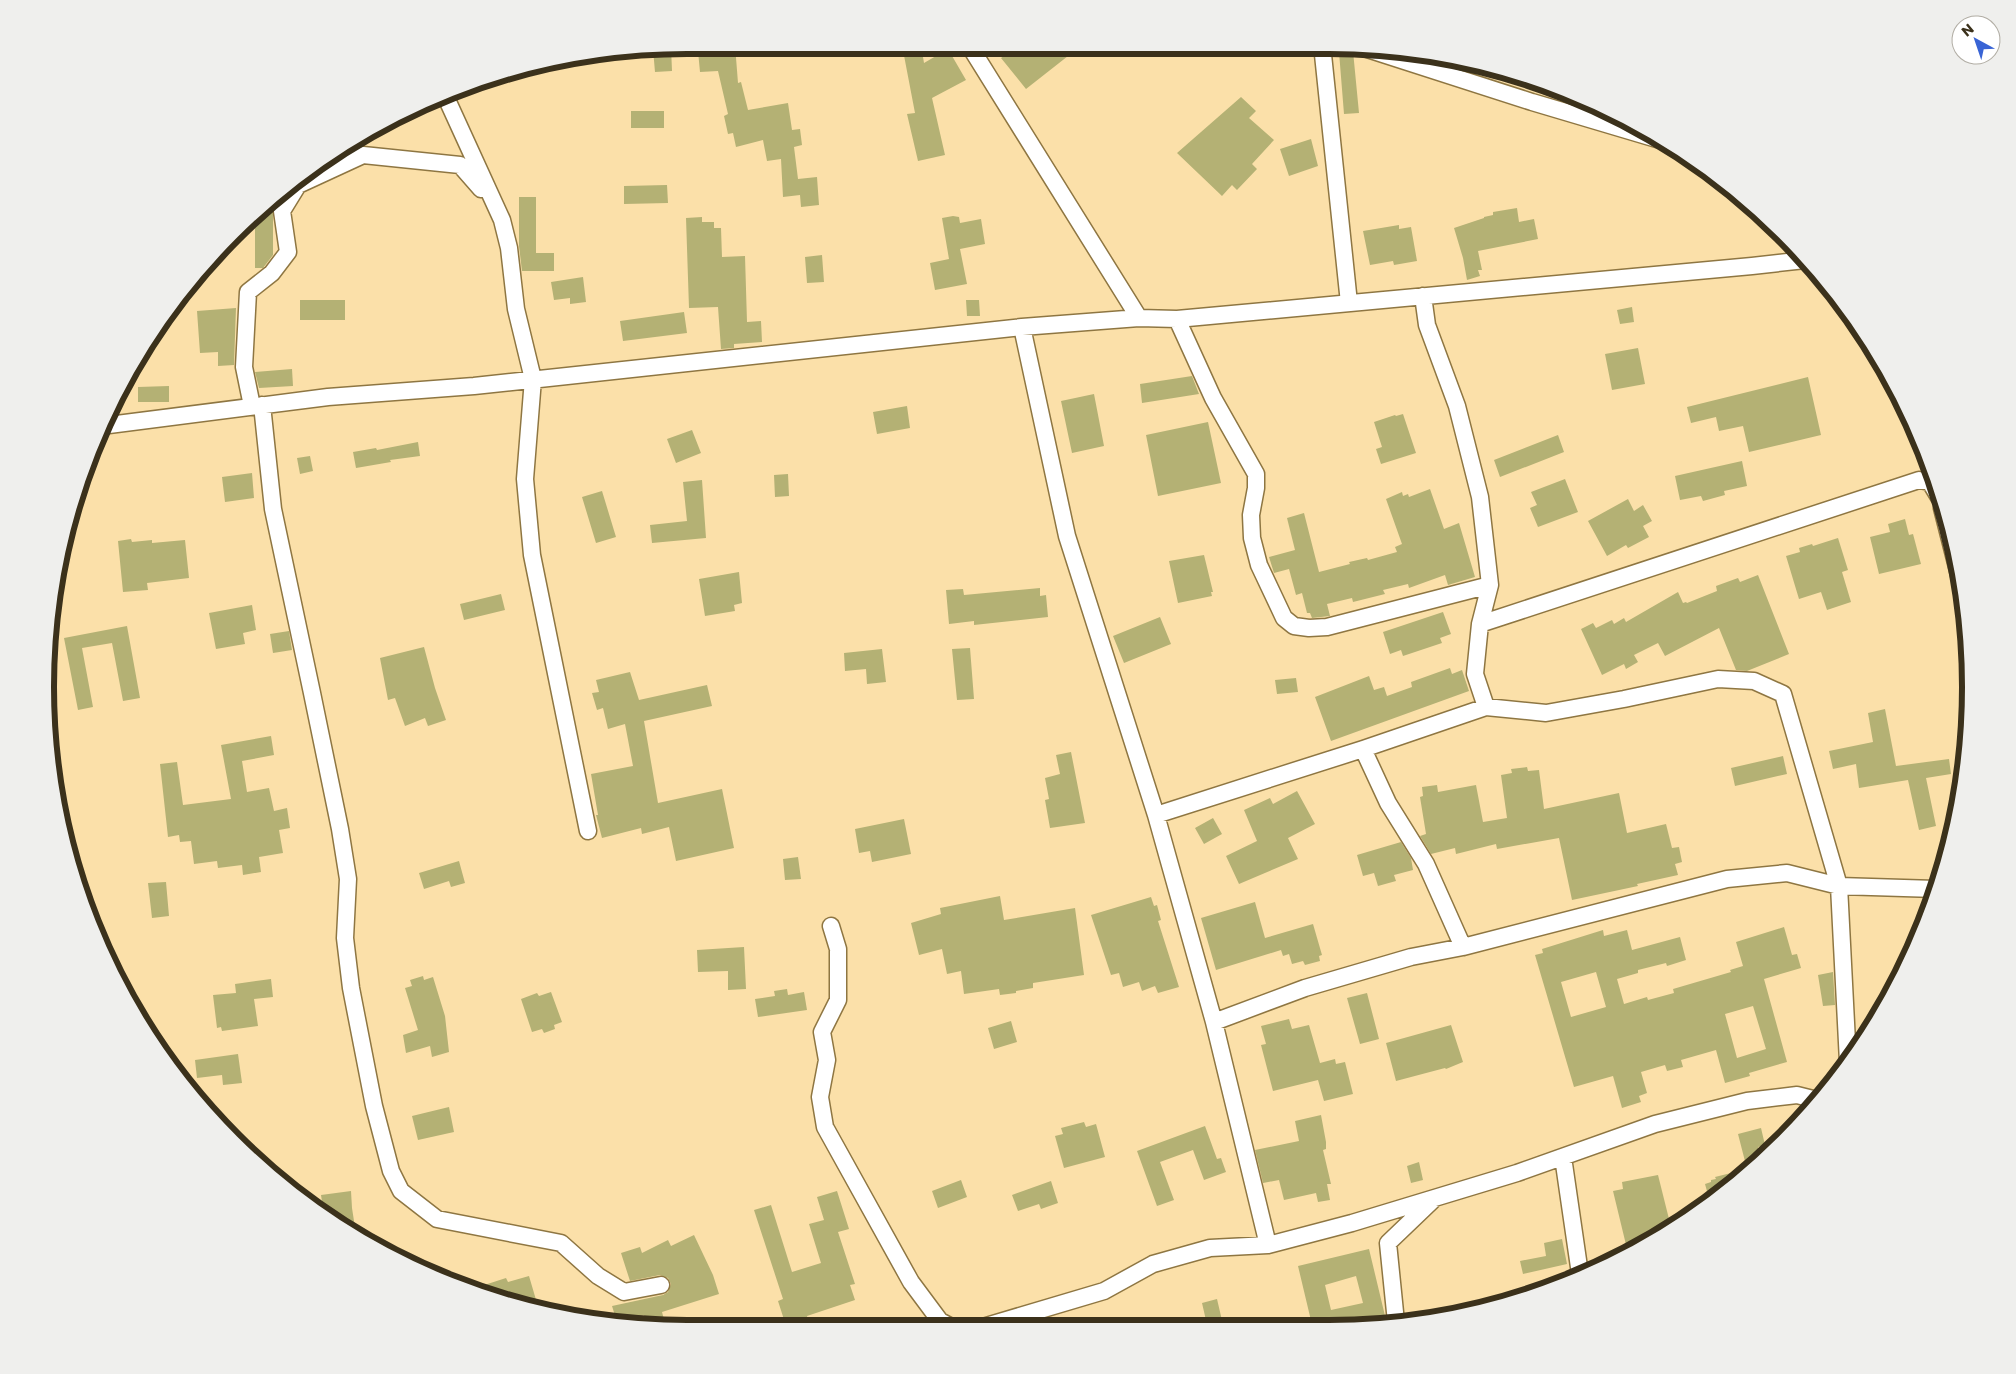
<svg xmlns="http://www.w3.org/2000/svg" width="2016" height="1374" font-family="Poppins,sans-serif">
  <rect width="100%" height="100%" fill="#fbe0a9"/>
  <!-- building -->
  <path fill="#b4b174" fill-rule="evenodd" d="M703,45H735L738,83L741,82L748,110L788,103L792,130L800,129L802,145L794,147L798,179L817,177L819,205L801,207L800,195L783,197L781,159L767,161L763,140L736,147L733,133L728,134L724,116L728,114L718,71L700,72L698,51L703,50Z
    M902,45H921L924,63L948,49L966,80L932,98L945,155L918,161L907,114L915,113Z
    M1006,45H1082L1026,89L1001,58L1011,51Z
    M671,47L672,71L655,72L653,49Z
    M1353,51L1359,113L1344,114L1339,52Z
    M1241,97L1256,111L1249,118L1274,140L1252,164L1257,169L1237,190L1232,185L1222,196L1177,153Z
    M631,111H664V128H631Z
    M1311,139L1318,166L1289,176L1280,149Z
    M667,185L668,203L624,204V186Z
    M519,197H536V253H554V271H522L519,246Z
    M273,204V255L263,268H255V219Z
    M1517,208L1519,222L1534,219L1538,239L1478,251L1482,270H1478L1480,276L1467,280L1463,258L1454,228L1484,218V217L1493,215V212Z
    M953,216L959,217L960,223L981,219L985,244L960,249L967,284L935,290L930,263L949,259L942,218Z
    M702,217V222H714V228H721L722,257L745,256L747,322L761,321L762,342L734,344V348L721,349L718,307L689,308L686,218Z
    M1399,225V229L1411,227L1417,261L1394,265L1393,261L1370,265L1363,231Z
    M822,255L824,282L807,283L805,257Z
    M583,277L586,302L570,304V298L554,300L551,282Z
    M300,300H345V320H300Z
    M966,300H979L980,316H967Z
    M1632,307L1634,322L1620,324L1617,310Z
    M236,308L234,365L218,366V352L200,353L197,311Z
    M684,312L687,333L623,341L620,321Z
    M1638,348L1645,384L1612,390L1605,354Z
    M292,369L293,386L259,388L255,372Z
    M1192,376L1199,394L1142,403L1140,384Z
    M1808,377L1821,435L1749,452L1743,426L1719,431L1716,417L1691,423L1687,407Z
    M169,386V402H138V387Z
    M1094,394L1104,446L1072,453L1061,401Z
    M907,406L910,428L877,434L873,412Z
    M1403,414L1416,453L1381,464L1376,449L1382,447L1374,422L1395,415L1396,416Z
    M1208,422L1221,483L1158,496L1146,435Z
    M692,430L701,453L676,463L667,439Z
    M1558,435L1564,452L1500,477L1494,460Z
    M418,442L420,456L390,460L391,462L356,468L353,452L376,448L377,450Z
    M310,456L313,471L300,474L297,458Z
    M1742,461L1747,486L1724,491L1725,495L1703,501L1701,496L1680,500L1675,476Z
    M252,473L254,498L225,502L222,477Z
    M788,474L789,496L775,497L774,475Z
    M1565,479L1578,512L1538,527L1530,508L1537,505L1531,492Z
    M702,480L706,538L652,543L650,525L687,521L683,482Z
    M1430,489L1444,529L1459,523L1475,577L1448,585L1445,575L1409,588L1408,584L1383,590L1385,594L1353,602L1352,598L1327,604L1330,616L1312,618L1310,613H1307L1302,593L1296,595L1289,569L1274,573L1269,557L1295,550L1287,518L1304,513L1319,572L1350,564L1349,562L1367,558L1368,560L1397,552L1395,547L1402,544L1386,499L1402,492L1403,496L1408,494L1409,497Z
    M602,491L616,537L596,543L582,497Z
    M1628,499L1634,511L1643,505L1652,521L1643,526L1649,537L1628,548L1626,545L1607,556L1588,521Z
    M1905,519L1909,535L1913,534L1921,564L1879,574L1870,537L1890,532L1888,524Z
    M1838,538L1848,570L1842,572L1851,602L1827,610L1821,592L1799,599L1786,556L1800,552L1799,548L1812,544L1813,546Z
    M131,539L132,542L152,540V543L185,540L189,578L147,583L148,590L123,592L118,541Z
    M1204,555L1213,592H1211L1212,596L1178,603L1169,561Z
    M739,572L742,603L734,605L735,611L705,616L699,579Z
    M1758,575L1789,654L1747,671L1736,670L1719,628L1665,656L1658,643L1634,655L1638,662L1626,669L1624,664L1602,675L1581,629L1593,623L1596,628L1612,620L1614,624L1624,618L1626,622L1678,592L1683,603L1686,602L1687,603L1717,591L1716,586L1738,578L1740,582Z
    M1040,588V596L1046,595L1048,617L974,625V621L949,624L946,590L963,589L964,595Z
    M501,594L505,610L464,620L460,604Z
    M252,605L256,630L243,633L245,644L216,649L209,613Z
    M1443,612L1451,634L1440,638L1442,643L1403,656L1401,650L1390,654L1383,632Z
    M1160,617L1171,644L1124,663L1113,636Z
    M127,626L140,698L123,701L112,643L82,648L93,707L78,710L64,638Z
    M289,631L292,650L273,653L270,634Z
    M424,647L435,688L446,720L428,726L425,718L405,726L395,698L388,700L380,658Z
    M970,648L974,699L957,700L952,649Z
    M882,649L886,682L867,684L866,669L845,671L844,653Z
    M1450,668L1452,674L1462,670L1469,691L1331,741L1315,697L1369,676L1374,690L1384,687L1387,696L1412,687L1411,682Z
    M630,672L639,700L707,685L712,706L644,721L658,803L722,789L734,848L676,861L669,827L642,834L641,828L602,838L596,815H598L591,774L633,766L625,724L608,729L603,708L597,710L592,693L599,692L596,680Z
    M1296,678L1298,692L1277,694L1275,680Z
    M1885,709L1896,766L1949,759L1951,774L1926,778L1936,826L1919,830L1908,780L1859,788L1856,764L1833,769L1829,751L1873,742L1868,713Z
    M271,736L274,755L242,761L247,792L269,788L274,811L287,808L290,828L279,830L283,853L259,857L261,872L243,875L242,865L218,868L217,861L194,864L191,841L180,842L179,835L168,837L160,764L177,762L183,805L231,799L221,745Z
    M1071,752L1085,823L1050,828L1045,800L1049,799L1045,778L1060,774L1056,755Z
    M1783,756L1787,774L1735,786L1731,768Z
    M1527,767L1528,771L1539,770L1544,809L1619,793L1627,833L1666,824L1672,848L1679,847L1682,862L1675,864L1678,875L1637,884L1638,886L1572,900L1559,838L1497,849L1496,844L1456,854L1455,848L1431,854L1420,836L1426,834L1420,797L1423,796L1422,787L1437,785L1438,792L1476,785L1483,822L1507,818L1501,775L1512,773L1511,769Z
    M1297,791L1315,824L1288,838L1298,859L1239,884L1226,856L1257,841L1244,810L1270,798L1273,804Z
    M1213,818L1222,834L1204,844L1195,828Z
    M904,819L911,854L872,862L870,851L859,853L855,829Z
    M1401,842L1411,858L1413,870L1394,875L1396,881L1378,886L1374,873L1363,876L1357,855Z
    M798,857L801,879L785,880L783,859Z
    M459,861L465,883L451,887L449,881L424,889L419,873Z
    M166,882L169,916L152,918L148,883Z
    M1000,896L1004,920L1075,908L1084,975L1033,983V988L1016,991V993L1000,995L999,989L964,994L961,971L947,974L942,949L919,955L911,923L941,914L940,908Z
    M1151,897L1154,906L1157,905L1161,920L1158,921L1179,987L1158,993L1155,986L1142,991L1139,982L1123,987L1119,973L1111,975L1091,915Z
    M1255,902L1265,938L1313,924L1322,955L1319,956L1320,961L1305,965L1303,961L1292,964L1289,954L1283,956L1281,950L1216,970L1201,918Z
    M1784,927L1792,955L1797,954L1801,968L1764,979L1787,1062L1749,1073L1750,1076L1725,1083L1716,1050L1681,1060L1683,1067L1667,1071L1665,1065L1641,1072L1647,1093L1639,1096L1641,1102L1622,1108L1613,1076L1574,1087L1535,955L1543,953L1542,949L1603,930L1604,936L1627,930L1632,950L1680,937L1686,960L1667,966L1666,963L1638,970V973L1617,979L1624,1004L1647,997L1648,1000L1674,993L1673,989L1731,972L1730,970L1743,966L1736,942ZM1596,972L1606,1007L1571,1017L1561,982ZM1753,1006L1766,1049L1737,1058L1725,1014Z
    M744,947L746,989L728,990V971L698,972L697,950Z
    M1833,972L1835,1005L1823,1006L1818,975Z
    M423,976L424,980L433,977L445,1016L449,1052L432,1057L430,1046L406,1053L403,1035L418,1030L405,988L412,986L410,980Z
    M271,979L273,997L254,999L258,1026L222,1031L221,1027L217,1028L213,995L236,993L235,984Z
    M787,989L788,995L804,992L807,1010L758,1017L755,999L775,996L774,991Z
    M551,992L562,1022L554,1025L555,1029L544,1033L542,1029L532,1032L521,999L537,993L539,996Z
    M1367,993L1379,1039L1360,1044L1347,998Z
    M1289,1019L1292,1029L1309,1025L1320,1063L1335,1059L1336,1064L1345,1062L1353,1094L1324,1101L1318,1080L1273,1091L1261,1045L1266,1044L1261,1026Z
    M1011,1021L1017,1042L994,1049L988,1028Z
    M1451,1025L1463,1062L1446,1069L1445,1068L1396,1081L1386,1043Z
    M238,1054L242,1083L223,1085L222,1075L197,1078L195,1060Z
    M449,1107L454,1132L418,1140L412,1116Z
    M1321,1115L1326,1142V1149L1323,1150L1331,1184H1327L1330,1200L1318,1202L1316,1193L1284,1200L1279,1180L1263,1183L1255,1150L1299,1141L1295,1121Z
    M1084,1122L1086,1127L1096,1124L1105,1157L1064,1168L1055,1136L1063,1134L1061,1128Z
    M1205,1126L1217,1159L1221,1158L1226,1172L1204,1180L1193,1150L1160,1162L1174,1200L1157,1206L1137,1151Z
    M1761,1128L1765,1145L1758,1147L1761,1160L1720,1196L1710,1202L1705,1184L1711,1182V1180L1716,1179L1715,1177L1747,1169L1738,1134Z
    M1419,1162L1423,1180L1411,1183L1407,1166Z
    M1658,1175L1671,1227L1628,1253L1613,1191L1623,1189L1622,1182Z
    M961,1180L967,1197L938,1208L932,1191Z
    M1051,1181L1058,1203L1041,1209L1039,1204L1018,1211L1012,1195Z
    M351,1191L352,1208L356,1234L324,1215L321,1195Z
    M837,1191L849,1229L838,1232L855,1284L850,1285L855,1300L807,1316L810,1329H787L778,1301L783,1299L754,1210L771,1205L792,1272L821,1263L809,1224L824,1220L817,1197Z
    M694,1235L713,1275L719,1294L662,1312L666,1327L647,1325L644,1315L617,1322L612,1306L663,1295L668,1292L671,1284L668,1278L660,1275L630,1281L621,1253L640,1247L642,1253L668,1240L671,1246Z
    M1562,1239L1567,1264L1523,1274L1520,1261L1546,1256L1544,1243Z
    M1369,1249L1386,1320L1360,1326L1313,1329L1298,1266ZM1356,1276L1363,1303L1331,1310L1325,1285Z
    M529,1276L539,1310L472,1289L506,1278L508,1282Z
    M1217,1299L1224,1329H1208L1202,1303Z"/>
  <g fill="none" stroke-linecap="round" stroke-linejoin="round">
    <defs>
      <path id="street" d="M969,45L1139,318
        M1322,45L1349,303
        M1367,49L1532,102L1660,140
        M444,93L502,220L509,248L516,309L533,379L525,479L532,555L588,831
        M1423,296L1427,325L1457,406L1480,497L1490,585L1480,624L1475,674L1486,707
        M1177,319L1213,398L1256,474V488L1251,515L1252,538L1259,565L1284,618L1294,626L1309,628L1327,627L1490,585
        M1022,327L1067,536L1156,815L1214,1022L1268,1245
        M262,405L273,509L312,693L340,829L348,879L345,938L351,988L374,1106L391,1171L401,1191L437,1219L561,1243L598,1276L624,1292L661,1285
        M252,406L244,367L248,292L272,273L288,252L282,211L298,185L363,155L460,165L481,189
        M101,426L328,397L474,386L1022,327L1139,318L1177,319L1752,266L1805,260
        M1942,508L1960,579
        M1480,624L1919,480L1930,482L1939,497
        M1363,749L1388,803L1426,864L1463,947
        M1156,815L1363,749L1486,707L1546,713L1624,699L1718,679L1754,681L1783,694L1839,886L1848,1062
        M831,926L838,949V1000L822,1032L827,1060L820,1097L825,1127L911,1282L940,1321L955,1329
        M1214,1022L1305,988L1411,957L1463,947L1727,879L1787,873L1839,886L1936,889
        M1563,1157L1580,1274
        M1396,1322L1388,1243L1435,1198
        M976,1329L1104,1291L1153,1264L1210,1248L1268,1245L1352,1223L1517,1173L1655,1124L1747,1101L1797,1095L1817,1100"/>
    </defs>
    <!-- street casing -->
    <use href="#street" stroke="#8e7642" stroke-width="19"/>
    <!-- street -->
    <use href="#street" stroke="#fff" stroke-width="16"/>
  </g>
  <!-- crop -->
  <path d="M0 0H2016V1374H0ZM687 54H1329A633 633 0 0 1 1962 687V687A633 633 0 0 1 1329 1320H687A633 633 0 0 1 54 687V687A633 633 0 0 1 687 54Z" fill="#efefed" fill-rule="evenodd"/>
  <path fill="none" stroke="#3b311b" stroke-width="6" d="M687 54H1329A633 633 0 0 1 1962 687V687A633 633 0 0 1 1329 1320H687A633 633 0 0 1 54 687V687A633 633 0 0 1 687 54Z"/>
  <!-- north arrow -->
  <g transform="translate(1976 40) rotate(320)"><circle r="24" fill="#ffffff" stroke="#b1ada4"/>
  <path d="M0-4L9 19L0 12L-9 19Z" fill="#3964d5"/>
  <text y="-8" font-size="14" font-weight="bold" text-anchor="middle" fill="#3b311b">N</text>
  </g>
</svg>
